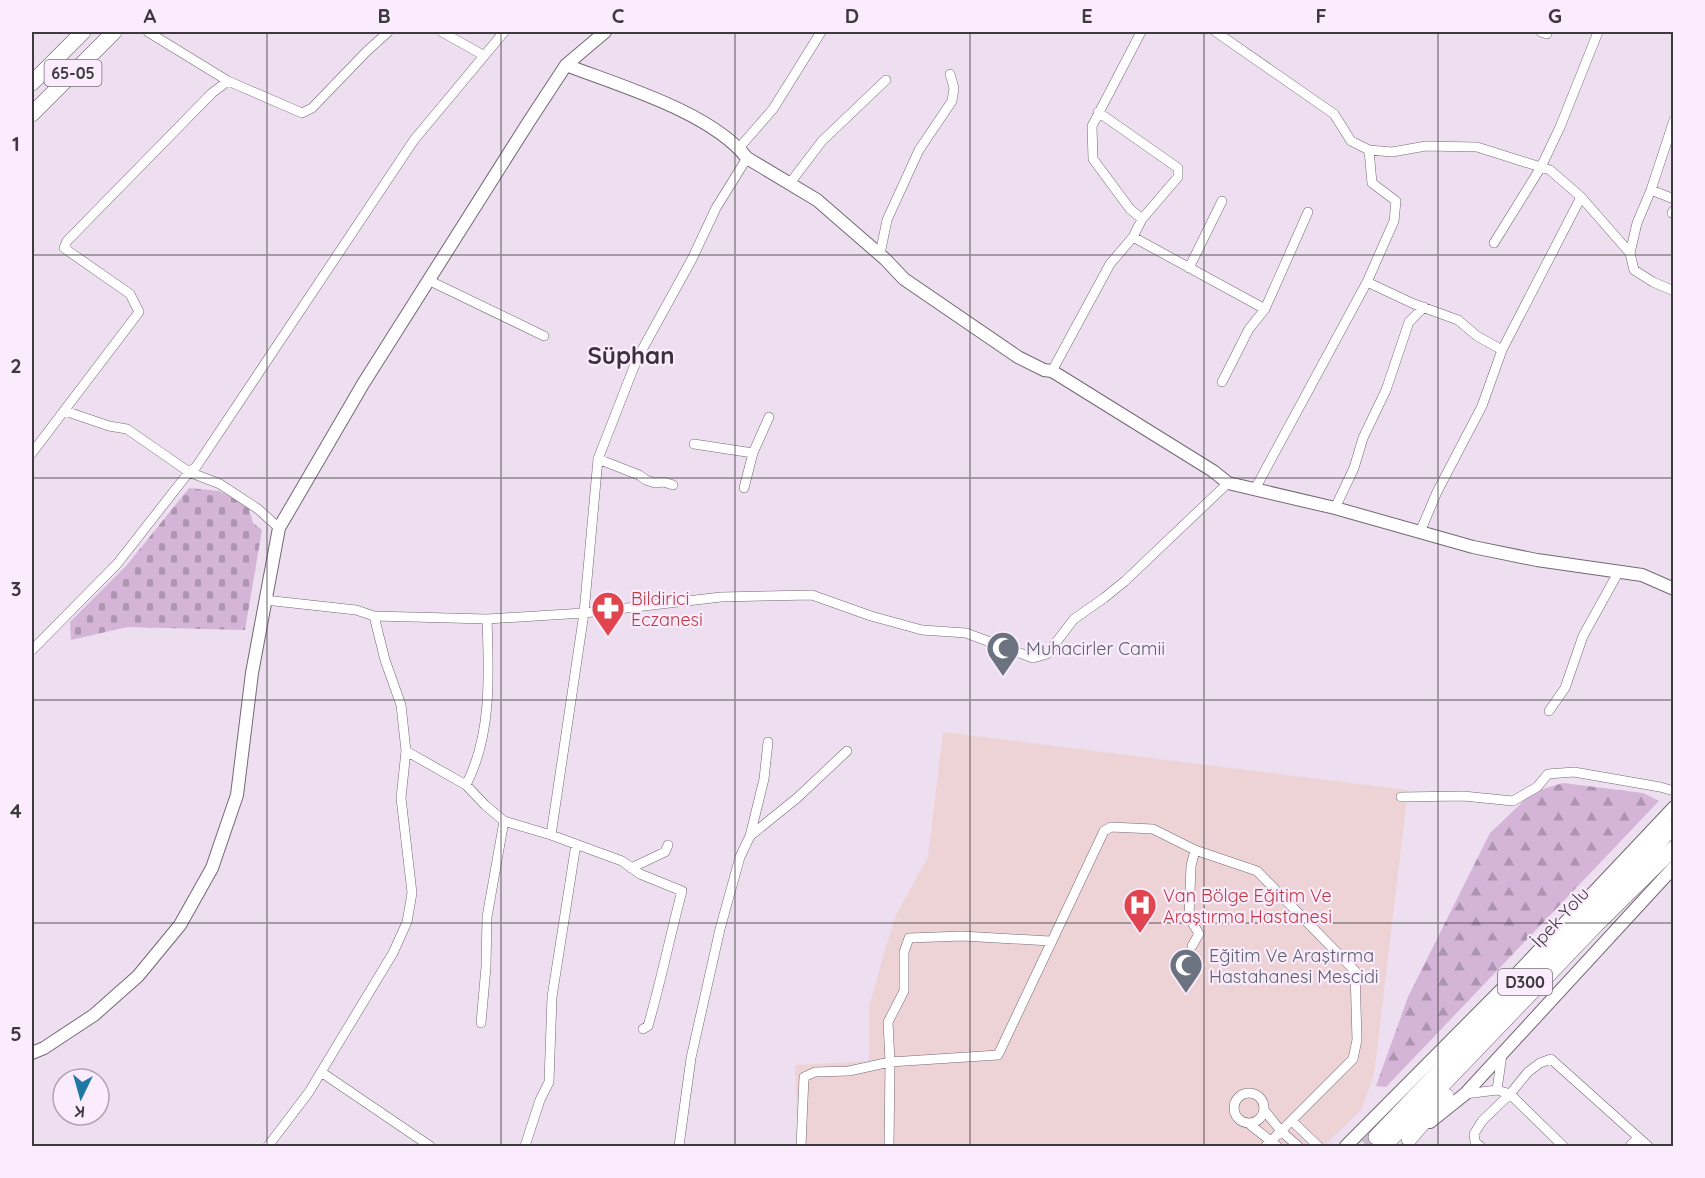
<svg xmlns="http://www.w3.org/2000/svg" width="1705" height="1178" font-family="Quicksand,sans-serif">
  <defs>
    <pattern id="forest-firs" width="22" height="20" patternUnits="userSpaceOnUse" patternTransform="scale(1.5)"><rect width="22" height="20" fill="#d4b5d8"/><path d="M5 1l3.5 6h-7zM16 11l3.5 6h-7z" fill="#ad94b1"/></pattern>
    <pattern id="cemetery-stones" width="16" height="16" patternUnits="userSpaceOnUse" patternTransform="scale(1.5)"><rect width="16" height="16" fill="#d4b5d8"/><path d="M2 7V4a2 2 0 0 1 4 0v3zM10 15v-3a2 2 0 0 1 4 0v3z" fill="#ad94b1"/></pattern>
  </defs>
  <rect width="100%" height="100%" fill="#eddfef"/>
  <!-- medical -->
  <path fill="#edd3d6" d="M943,732L1408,790L1374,1075L1361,1110L1324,1146H798L795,1065L869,1061V1007L884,953L896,915L928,857Z"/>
  <!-- forest -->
  <path fill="url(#forest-firs)" d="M1563,783L1643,793L1659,801L1386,1087L1376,1086L1408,997L1490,833L1533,792Z"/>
  <!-- cemetery -->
  <path fill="url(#cemetery-stones)" d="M189,488L219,491L248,505L253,523L262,530L245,630L127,627L71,640L70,622L127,565Z"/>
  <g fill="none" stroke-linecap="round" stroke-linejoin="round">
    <!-- trunk-tunnel -->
    <path stroke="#cabecc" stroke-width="15" stroke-dasharray="15 8" stroke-linecap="butt" d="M1367,1146L1376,1137"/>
    <defs>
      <path id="minor" d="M148,32L228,81L302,113L312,108L366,52L388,32
        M442,32L483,55
        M1141,32L1092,126L1093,159L1130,209L1142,219L1133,237L1265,309
        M1216,32L1334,114L1351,141L1369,150L1392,152L1426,146L1477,147L1550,170L1581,197L1630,253L1634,270L1653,282L1674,291
        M1541,32L1547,34
        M1098,112L1178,168V177L1142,219
        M739,148L773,109L821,32
        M790,183L822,141L886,80
        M1651,190L1674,199
        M1672,213L1674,210
        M1494,243L1541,167L1560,127L1598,32
        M1630,253L1637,223L1651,190L1674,120
        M880,254L887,220L919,150L952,101L954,88L950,74
        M1189,268L1222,201
        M428,280L544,336
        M1367,282L1414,304L1458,320L1477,336L1502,350
        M1052,371L1110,264L1133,237
        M1222,382L1249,329L1265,309L1308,212
        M65,411L109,426L127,429L189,472L220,484L258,509L279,528
        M694,444L753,453
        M32,453L139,312L130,294L64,248L67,241L212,93L228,81
        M598,459L639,475L646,480L655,483L664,482L673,485
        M744,488L753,453L769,417
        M1255,489L1367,282L1394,221L1396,201L1372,183L1369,150
        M1335,508L1354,468L1363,438L1386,390L1409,322L1424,307
        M1420,532L1437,492L1482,406L1502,350L1581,197
        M265,600L356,610L374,616L385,660L401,705L406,751L401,798L412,893L407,922L393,953L309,1092L268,1146
        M374,616L487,619L584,613L721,597L812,595L871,616L922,630L966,633L1033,658L1047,654L1074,619L1104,598L1125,581L1228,483
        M32,650L117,564L189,472L196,467L414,140L504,32
        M1549,711L1565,688L1583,636L1619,571
        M406,751L466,785L485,805L504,821L551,835L622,861L640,874L682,891C670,936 661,981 648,1026L643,1029
        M466,785C492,735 489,674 487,619
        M1401,797L1463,796L1513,801L1537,787L1548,774L1574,772L1660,787L1674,791
        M551,835L584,613L598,459L637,359L692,259L716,208L747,158
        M750,836L764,779L768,742
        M631,868L665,852L668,845
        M1192,946L1199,934L1189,917L1191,866L1195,850
        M481,1023L486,967L487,917L504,821
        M321,1072L430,1146
        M1497,1090L1510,1094L1563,1146
        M1234 1108a15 15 0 1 1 30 0a15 15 0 1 1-30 0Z
        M1465,1094L1497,1090L1502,1054
        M1264,1110L1281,1131L1298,1146
        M1292,1121L1318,1146
        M1248,1123L1277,1146
        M525,1146L540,1100L549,1082L552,997L576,844
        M679,1146L691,1058L720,929L740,857L750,836L797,798L847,751
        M801,1146L804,1077L815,1072L849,1071L890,1062L998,1055L1104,831L1111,827L1153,829L1195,850L1257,871L1355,971L1357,1040L1353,1059L1266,1146
        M889,1146L890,1062L888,1022L904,991V952L909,938L962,936L1050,941
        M1480,1146L1475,1142L1474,1134L1482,1121L1510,1094L1528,1072L1540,1063L1551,1059L1648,1146
        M1630,1146L1638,1137"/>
      <path id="tertiary" d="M566,65C620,86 711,112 747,158L817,200L885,259L904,279L1018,357L1044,370L1052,371L1213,471L1228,483L1335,508L1473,547L1537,560L1642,575L1674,589
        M32,1053L44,1048L94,1015L138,976L180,925L212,868L237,795L252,673L279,528L363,384L528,123L566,65L605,32
        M1430,1122L1465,1094L1674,867
        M1346,1146L1507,984L1674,807"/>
      <path id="trunk" d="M32,83L83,32
        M32,114L114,32
        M1376,1137L1674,826
        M1409,1139L1446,1096
        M1385,1145L1596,925L1674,848"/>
    </defs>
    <!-- minor casing -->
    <use href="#minor" stroke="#746775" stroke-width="10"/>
    <!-- tertiary casing -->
    <use href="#tertiary" stroke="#746775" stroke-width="14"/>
    <!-- trunk casing -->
    <use href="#trunk" stroke="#746775" stroke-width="16"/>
    <!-- minor -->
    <use href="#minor" stroke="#fff" stroke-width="9"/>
    <!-- tertiary -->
    <use href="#tertiary" stroke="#fff" stroke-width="12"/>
    <!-- trunk -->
    <use href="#trunk" stroke="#fff" stroke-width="15"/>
  </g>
  <!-- grid -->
  <path fill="none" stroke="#3e393f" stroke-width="1.5" stroke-opacity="0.55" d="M267,32V1146M501,32V1146M735,32V1146M970,32V1146M1204,32V1146M1438,32V1146M32,255H1674M32,478H1674M32,700H1674M32,923H1674"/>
  <!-- icons -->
  <defs>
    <symbol id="pharmacy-pin" viewBox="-11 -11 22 30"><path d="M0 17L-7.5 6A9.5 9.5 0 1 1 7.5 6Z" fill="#e0444e" stroke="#faecfc"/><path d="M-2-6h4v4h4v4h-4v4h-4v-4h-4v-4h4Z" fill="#fff"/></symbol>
    <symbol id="mosque-pin" viewBox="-11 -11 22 30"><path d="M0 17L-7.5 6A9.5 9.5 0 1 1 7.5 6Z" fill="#6b7280" stroke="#faecfc"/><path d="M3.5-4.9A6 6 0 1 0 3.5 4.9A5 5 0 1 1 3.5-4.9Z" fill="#fff"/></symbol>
    <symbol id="hospital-pin" viewBox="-11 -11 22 30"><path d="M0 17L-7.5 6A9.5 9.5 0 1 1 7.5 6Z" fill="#e0444e" stroke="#faecfc"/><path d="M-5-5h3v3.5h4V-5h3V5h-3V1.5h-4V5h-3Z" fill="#fff"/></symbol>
  </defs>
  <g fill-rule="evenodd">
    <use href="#pharmacy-pin" x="589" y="589" width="38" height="52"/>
    <use href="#mosque-pin" x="984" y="629" width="38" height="52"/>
    <use href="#hospital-pin" x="1121" y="886" width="38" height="52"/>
    <use href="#mosque-pin" x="1167" y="946" width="38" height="52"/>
  </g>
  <g text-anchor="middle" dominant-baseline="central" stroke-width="4.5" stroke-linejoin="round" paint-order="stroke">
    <!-- shield labels -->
    <g fill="#faecfc" stroke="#766f78" stroke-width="1.5">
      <rect x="44.5" y="60" width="57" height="26" rx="4.5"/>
      <rect x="1498" y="969" width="54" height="26" rx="4.5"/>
    </g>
    <g font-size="16" font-weight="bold" fill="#3e393f">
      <text x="73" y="73">65-05</text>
      <text x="1525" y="982">D300</text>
    </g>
    <!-- health labels -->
    <g font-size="18" fill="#be3a42" stroke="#faecfc" text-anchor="start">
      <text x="631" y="598">Bildirici<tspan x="631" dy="21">Eczanesi</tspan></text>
      <text x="1163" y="895">Van Bölge Eğitim Ve<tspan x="1163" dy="21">Araştırma Hastanesi</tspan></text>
    </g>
    <!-- worship labels -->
    <g font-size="18" fill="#5b616d" stroke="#faecfc" text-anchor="start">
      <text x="1026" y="648">Muhacirler Camii</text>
      <text x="1209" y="955">Eğitim Ve Araştırma<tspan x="1209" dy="21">Hastahanesi Mescidi</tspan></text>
    </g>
    <!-- street labels -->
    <g font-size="18" fill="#3e393f" stroke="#faecfc">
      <text transform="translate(1560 917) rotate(-47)">İpek Yolu</text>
    </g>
    <!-- district labels -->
    <g font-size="24" font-weight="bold" fill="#3b303c" stroke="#faecfc">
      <text x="631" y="355">Süphan</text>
    </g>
  </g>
  <!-- border -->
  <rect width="1705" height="1178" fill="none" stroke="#faecfc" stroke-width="66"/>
  <!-- north arrow -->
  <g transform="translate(81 1097) rotate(185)"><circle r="28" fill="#faecfc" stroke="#afa4b0" stroke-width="1.5"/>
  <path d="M0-4.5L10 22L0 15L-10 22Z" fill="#1f77a6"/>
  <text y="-9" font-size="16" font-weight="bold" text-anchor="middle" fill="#3e393f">K</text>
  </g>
  <rect x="33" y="33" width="1639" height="1112" fill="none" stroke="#3e393f" stroke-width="2"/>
  <g font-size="20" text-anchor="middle" font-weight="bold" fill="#3e393f">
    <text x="150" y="23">A</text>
    <text x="384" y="23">B</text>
    <text x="618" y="23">C</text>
    <text x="852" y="23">D</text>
    <text x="1087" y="23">E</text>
    <text x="1321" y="23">F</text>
    <text x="1555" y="23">G</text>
    <text x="16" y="151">1</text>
    <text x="16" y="373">2</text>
    <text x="16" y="596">3</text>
    <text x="16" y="818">4</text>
    <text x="16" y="1041">5</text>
  </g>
</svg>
